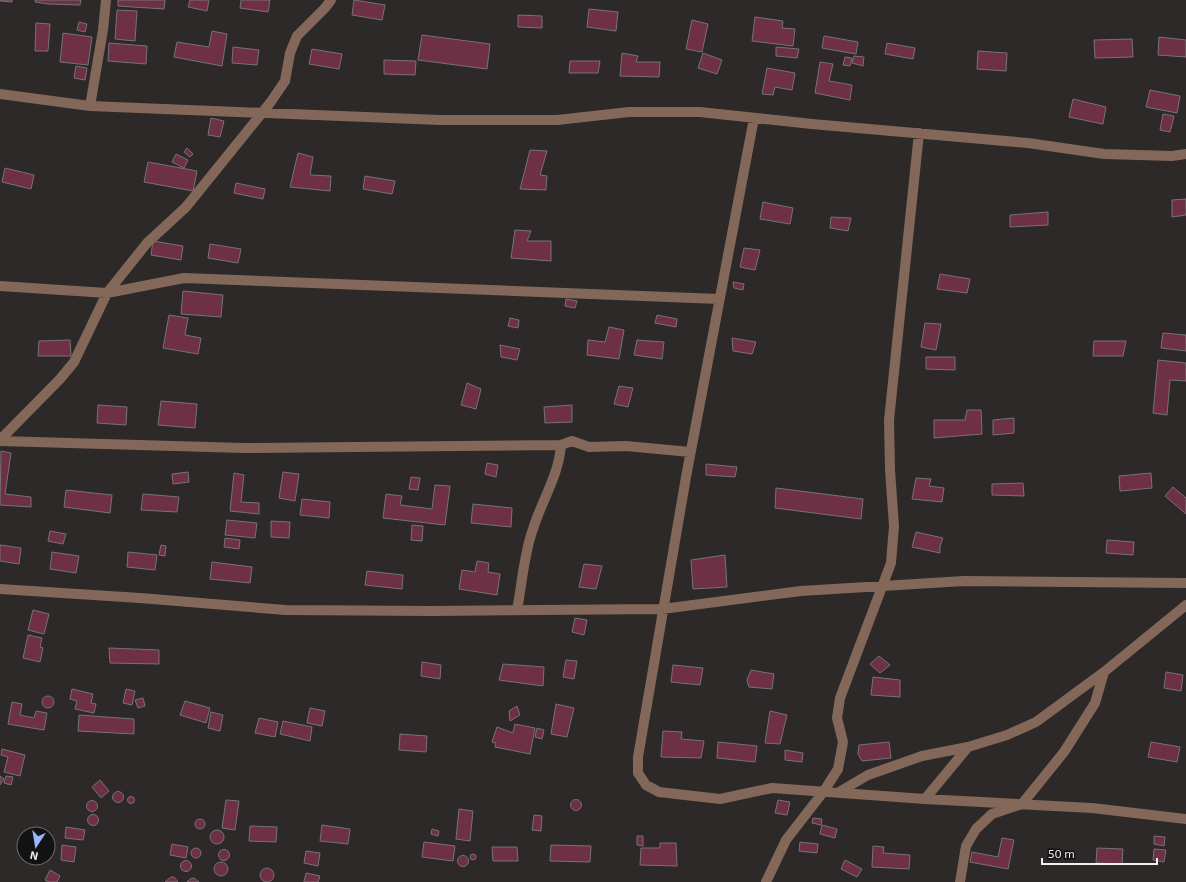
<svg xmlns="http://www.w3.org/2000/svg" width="1186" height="882" font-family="'Exo 2',sans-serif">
  <rect width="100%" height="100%" fill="#2c2928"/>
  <!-- building -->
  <path fill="#6e3044" stroke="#777374" d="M0,0H12V2L0,1Z
    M35,0H81L80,5L48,4L35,2Z
    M118,0H165L164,9L118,6Z
    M190,0H209L207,11L188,7Z
    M241,0H270L268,12L240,8Z
    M354,0L385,5L382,20L352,15Z
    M589,9L618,12L616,31L587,27Z
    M117,10L137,11L135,41L115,39Z
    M518,15L542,16V28L518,27Z
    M755,17L783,21L782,28L795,29L793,46L752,41Z
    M692,20L708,24L702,52L686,49Z
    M79,22L87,24L85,32L77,30Z
    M36,23L50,24L48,51H35Z
    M212,31L227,34L222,66L174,57L177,42L209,47Z
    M63,33L92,37L88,65L60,62Z
    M422,35L490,44L487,69L418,60Z
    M824,36L858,42L856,54L822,48Z
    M1159,37L1186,40V57L1158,55Z
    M1132,39L1133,57L1095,58L1094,40Z
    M109,43L147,46L146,64L108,61Z
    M887,43L915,48L913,59L885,54Z
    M233,47L259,50L257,65L232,63Z
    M776,47L799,49L797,58L776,56Z
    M312,49L342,54L339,69L309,64Z
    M978,51L1007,53L1006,71L977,69Z
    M622,53L638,56L636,62H660L659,77L620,76Z
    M703,53L722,60L717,74L698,68Z
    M854,56L864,57L863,66L852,63Z
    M845,57L852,58L850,66L843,65Z
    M384,60L416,61L415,75L384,74Z
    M570,61H600L598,73H569Z
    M820,62L833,64L829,81L852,85L850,100L815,93Z
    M76,66L87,68L85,80L74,78Z
    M767,68L795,73L792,90L775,87L773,95L762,94Z
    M1150,90L1180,96L1177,113L1146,107Z
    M1073,99L1106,107L1103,124L1069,117Z
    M1163,114L1174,116L1170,132L1160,130Z
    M211,118L224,121L220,137L208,135Z
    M187,148L193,154L190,157L184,152Z
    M530,150L547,151L540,175L547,176L546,190L520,189Z
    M298,153L313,157L310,175L331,176L330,191L290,187Z
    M176,154L188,160L184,168L172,162Z
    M148,162L197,171L193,191L144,182Z
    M5,168L34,175L31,189L2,182Z
    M365,176L395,181L392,194L363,189Z
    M236,183L265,189L263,199L234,193Z
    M1186,199V215L1172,217V200Z
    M763,202L793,208L790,224L760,219Z
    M1048,212V225L1010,227V215Z
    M831,217L851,218L848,231L830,228Z
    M515,230L531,231L527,241H551V261L511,258Z
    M153,241L183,246L181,260L151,255Z
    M210,244L241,249L238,263L208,258Z
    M744,248L760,250L755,270L740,267Z
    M940,274L970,279L967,293L937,289Z
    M733,282L744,284L743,290L734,288Z
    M183,291L223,295L221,317L181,314Z
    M566,299L577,301L575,308L565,306Z
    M169,315L188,318L185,335L201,338L198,354L163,348Z
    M657,315L677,319L676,327L655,323Z
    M510,318L519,320L518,328L508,326Z
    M925,323L941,324L936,350L921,347Z
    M609,327L624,330L619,359L587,355L588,340L605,342Z
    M1163,333L1186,335V351L1161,348Z
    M732,338L756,342L752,354L733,351Z
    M70,340L71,356H38L39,341Z
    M637,340L664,342L662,359L634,355Z
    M1094,341H1126L1123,356H1093Z
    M500,345L520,349L517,360L501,357Z
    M926,357H955V370L926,369Z
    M1158,360L1186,363V381L1170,380L1167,415L1153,413Z
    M467,383L481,389L476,409L461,405Z
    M619,386L633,388L628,407L614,404Z
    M161,401L197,404L195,428L158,425Z
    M98,405L127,407L126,425L97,423Z
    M572,405V422L545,423L544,407Z
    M967,410H981L982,434L934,438V420H965Z
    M1014,418V433L993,435V420Z
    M1,451L11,453L5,494L31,497V507L0,505Z
    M487,463L498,465L496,477L485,474Z
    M706,464L737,467L735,477L706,475Z
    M188,472L189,482L173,484L172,474Z
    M283,472L299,474L295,501L279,498Z
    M234,473L244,475L241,502L259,503V514L230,511Z
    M1151,473L1152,488L1120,491L1119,476Z
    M411,477L420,478L418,490L409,489Z
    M916,478L931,479L929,486L944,488L942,502L912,499Z
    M1023,483L1024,496L992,495V484Z
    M435,485L450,486L445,525L383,518L386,494L402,496L400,505L432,509Z
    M1173,487L1186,498V514L1165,496Z
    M776,488L863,499L861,519L775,508Z
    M66,490L112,495L110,513L64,507Z
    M143,494L179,497L177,512L141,510Z
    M302,499L330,502L329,518L300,515Z
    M473,504L512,508L511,527L471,523Z
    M227,520L257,523L255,538L225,535Z
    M271,521L290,522L289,538L271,537Z
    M412,525L423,526L422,541L411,540Z
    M50,531L66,534L63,544L48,541Z
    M916,532L943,538L940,546V553L912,547Z
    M225,538L240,540L239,549L224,547Z
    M1107,540L1134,542L1133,555L1106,553Z
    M0,545L21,548L19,564L0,561Z
    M161,545L166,546L165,556L159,555Z
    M52,552L79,556L76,573L50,569Z
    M128,552L157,555L155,570L127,567Z
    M725,555L727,587L693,589L691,560Z
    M477,561L489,563L488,572L500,574L497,595L459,589L462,570L475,572Z
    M212,562L252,567L250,583L210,579Z
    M584,564L602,566L596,589L579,587Z
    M367,571L403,575L402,589L365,585Z
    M33,610L49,614L44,634L28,630Z
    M575,618L587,620L584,635L572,632Z
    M28,635L42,638L40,647L43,648L40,662L23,658Z
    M109,648L159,650V664L110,663Z
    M879,656L890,665L880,673L870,664Z
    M566,660L577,661L574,679L563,677Z
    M422,662L441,665L440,679L421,676Z
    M503,664L544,667L543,686L499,680Z
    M673,665L703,668L700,685L671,682Z
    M751,670L774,674L772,689L749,687L747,680Z
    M1166,672L1183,675L1181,691L1164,688Z
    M873,677L900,680V697L871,695Z
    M72,689L93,694L91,703L96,704L94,713L75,709L77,701L70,699Z
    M126,689L135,691L132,705L123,703Z
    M42 702a6 6 0 1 1 12 0a6 6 0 1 1-12 0Z
    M143,698L145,706L138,708L135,700Z
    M185,701L210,708L206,723L180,715Z
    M12,702L22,704L20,715L34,718L36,711L47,713L44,730L8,724Z
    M556,704L574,708L567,737L551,734Z
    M517,706L520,715L510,721L509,711Z
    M310,708L325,711L322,726L307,723Z
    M770,711L787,715L780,744L765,743Z
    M211,712L223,715L220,731L208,728Z
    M79,715L134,719V734L78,731Z
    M259,718L278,722L275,737L255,733Z
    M283,721L312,727L310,741L280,734Z
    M515,724L535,728L530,754L495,747L496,743L492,742L497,727L513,733Z
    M537,728L544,730L542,739L535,737Z
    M663,731L682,732L681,739L704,741L701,758L661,757Z
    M400,734L427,736L426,752L399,750Z
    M718,742L757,746L755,762L717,758Z
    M889,742L891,758L862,761L858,754L859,745Z
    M1151,742L1180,747L1177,762L1148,757Z
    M2,749L25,755L20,776L4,772L8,757L1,755Z
    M785,750L803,753L802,762L785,760Z
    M0,776L4,779L0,785Z
    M6,776L13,777L11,785L4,783Z
    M100,780L109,791L101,798L92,787Z
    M112.5 797a5.5 5.5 0 1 1 11 0a5.5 5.5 0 1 1-11 0Z
    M127.5 800a3.5 3.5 0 1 1 7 0a3.5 3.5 0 1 1-7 0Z
    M570.5 805a5.5 5.5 0 1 1 11 0a5.5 5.5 0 1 1-11 0Z
    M226,800L239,801L235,830L222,828Z
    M778,800L790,802L787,815L775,813Z
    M86.5 806a5.5 5.5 0 1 1 11 0a5.5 5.5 0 1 1-11 0Z
    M459,809L473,811L470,841L456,839Z
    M87.5 820a5.5 5.5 0 1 1 11 0a5.5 5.5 0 1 1-11 0Z
    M534,815L542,816L541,831L532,830Z
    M813,818L822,819L821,825L812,823Z
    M195 824a5 5 0 1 1 10 0a5 5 0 1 1-10 0Z
    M322,825L350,829L348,844L320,841Z
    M822,825L837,829L835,838L820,834Z
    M250,826L277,827L276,842L249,841Z
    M66,827L85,830L83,840L65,838Z
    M432,829L439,831L438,836L431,834Z
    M210 837a7 7 0 1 1 14 0a7 7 0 1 1-14 0Z
    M637,836H643V846L637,845Z
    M1154,836L1165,837L1164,846L1154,844Z
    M1002,838L1014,840L1008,869L970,862L972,852L998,857Z
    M424,842L455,846L453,861L422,857Z
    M800,842L818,844L817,853L799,851Z
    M660,843H676L677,866L640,865L641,848H660Z
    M172,844L188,847L186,858L170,855Z
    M62,845L76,847L74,862L61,860Z
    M551,845L591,846L590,862L550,861Z
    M873,846L884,847L883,853L910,855L909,869L872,867Z
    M492,847H517L518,861H493Z
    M1097,848L1123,849L1122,864L1096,863Z
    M191 853a5 5 0 1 1 10 0a5 5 0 1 1-10 0Z
    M1154,849L1166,850L1164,862L1153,860Z
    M218.5 855a5.5 5.5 0 1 1 11 0a5.5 5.5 0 1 1-11 0Z
    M306,851L320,853L318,866L304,863Z
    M470 857a3 3 0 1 1 6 0a3 3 0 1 1-6 0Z
    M457.5 861a5.5 5.5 0 1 1 11 0a5.5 5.5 0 1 1-11 0Z
    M845,860L862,869L857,877L841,869Z
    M180.5 866a5.5 5.5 0 1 1 11 0a5.5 5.5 0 1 1-11 0Z
    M214 869a7 7 0 1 1 14 0a7 7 0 1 1-14 0Z
    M260 875a7 7 0 1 1 14 0a7 7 0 1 1-14 0Z
    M50,870L60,876L57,882H49L45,880Z
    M306,873L320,876L318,882H304Z
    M171,877H174L178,882H165Z
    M194,878L199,882H187L190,879Z"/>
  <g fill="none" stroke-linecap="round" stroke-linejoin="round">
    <!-- street -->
    <path stroke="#836859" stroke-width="10" d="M0,94L90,106L440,120H557L629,112H700L812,124L1028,143L1104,154L1172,156L1186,154
      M90,106L103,30L106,0
      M754,118L686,477L638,757V773L646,785L659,792L720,799L772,788L925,799L1092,808L1186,819
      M0,286L107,293L184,278L719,299
      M0,440L60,379L74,362L107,293L147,243L186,207L270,103L285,81L290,53L297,36L325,8L331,0
      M0,441L243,448L561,445L572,441L589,447L626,446L690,452
      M0,589L140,598L285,610L431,611L662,609L801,591L964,581L1186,583
      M517,610C522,584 524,553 533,529C542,500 559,475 561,445
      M839,792L868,775L922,756L968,747L1007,735L1036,722L1104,672L1186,605
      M925,799L968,747
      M766,882L786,840L824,791L838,769L843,742L837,718L840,698L891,563L894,526L890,470L889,420L919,133
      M960,882L966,846L976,829L992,814L1022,804L1064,752L1095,703L1104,672"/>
  </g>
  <!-- north arrow -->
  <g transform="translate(36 846) rotate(192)"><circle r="19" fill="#131212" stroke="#6c6b6a"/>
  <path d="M0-3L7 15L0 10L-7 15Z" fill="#97b6fd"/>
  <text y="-6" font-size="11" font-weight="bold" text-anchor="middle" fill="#f2f0ef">N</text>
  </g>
  <!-- scale -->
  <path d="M1042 858v6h115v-6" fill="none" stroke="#f2f0ef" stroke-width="2"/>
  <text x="1048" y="858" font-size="12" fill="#f2f0ef" stroke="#131212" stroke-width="3" paint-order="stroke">50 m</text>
</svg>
